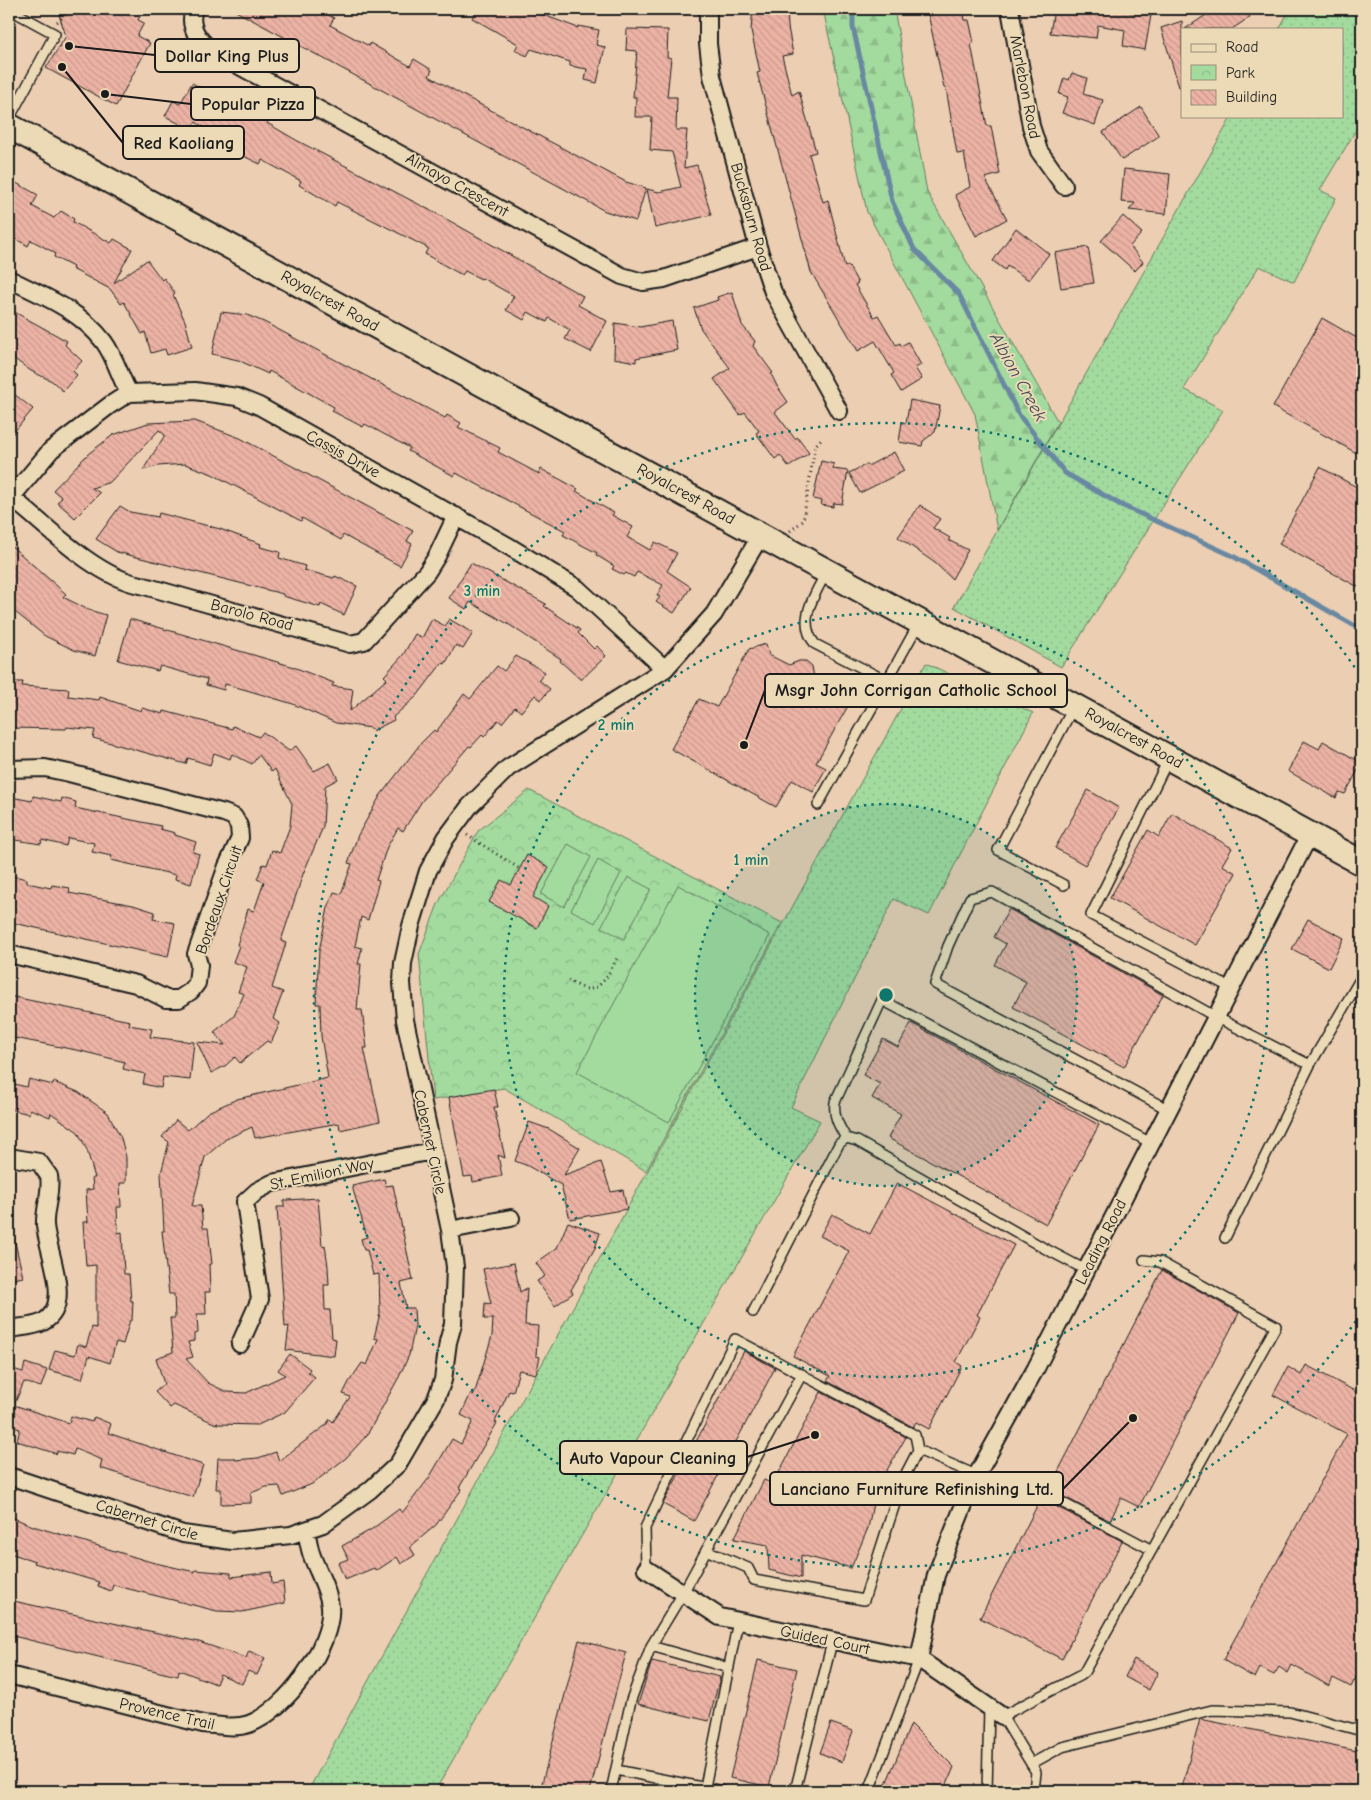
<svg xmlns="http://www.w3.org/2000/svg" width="1371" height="1800" font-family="'Comic Neue',sans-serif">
  <defs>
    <pattern id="grass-dots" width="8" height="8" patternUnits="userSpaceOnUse" patternTransform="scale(1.25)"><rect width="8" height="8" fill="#a3db9f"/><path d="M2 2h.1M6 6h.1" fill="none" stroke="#8cbb88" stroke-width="1.8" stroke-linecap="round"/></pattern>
    <pattern id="forest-firs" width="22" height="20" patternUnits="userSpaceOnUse" patternTransform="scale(1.25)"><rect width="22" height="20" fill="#a3db9f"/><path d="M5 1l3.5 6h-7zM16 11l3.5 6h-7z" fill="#8cbb88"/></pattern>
    <pattern id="park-crowns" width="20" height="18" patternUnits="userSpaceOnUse" patternTransform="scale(1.25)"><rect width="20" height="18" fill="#a3db9f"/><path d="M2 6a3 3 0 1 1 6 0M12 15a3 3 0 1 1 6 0" fill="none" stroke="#8cbb88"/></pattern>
    <pattern id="building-back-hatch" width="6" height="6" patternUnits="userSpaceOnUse" patternTransform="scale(1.25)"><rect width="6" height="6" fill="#ecb3a5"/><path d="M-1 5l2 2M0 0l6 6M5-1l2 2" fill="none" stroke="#ca998d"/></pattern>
  </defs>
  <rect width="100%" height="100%" fill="#ecceb2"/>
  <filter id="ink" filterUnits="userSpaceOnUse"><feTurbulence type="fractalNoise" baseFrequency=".02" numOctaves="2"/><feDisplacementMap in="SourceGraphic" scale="10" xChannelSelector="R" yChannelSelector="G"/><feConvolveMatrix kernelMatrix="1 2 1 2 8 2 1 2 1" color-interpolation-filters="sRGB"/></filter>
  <g filter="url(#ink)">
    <!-- grass -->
    <path fill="url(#grass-dots)" stroke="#607c5e" d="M1290,9H1362V120L1320,190L1336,198L1294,282L1259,266L1184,389L1223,410L1061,667L954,607L1232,116H1342V29H1279Z
      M926,663L1033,713L929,915L894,899L791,1107L820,1121L435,1791H308Z"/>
    <!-- forest -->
    <path fill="url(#forest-firs)" stroke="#607c5e" d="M823,9H894L927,192L1058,422L997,530L975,414L867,212Z"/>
    <!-- park -->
    <path fill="url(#park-crowns)" stroke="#607c5e" d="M529,790L782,923L646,1171L504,1088L433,1100L419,954L438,904L478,831Z"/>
    <!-- garden -->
    <path fill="#a3db9f" stroke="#607c5e" d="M568,844L591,857L564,907L541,894Z
      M598,860L621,873L595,923L571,910Z
      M628,877L651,889L624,939L601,927Z
      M678,885L770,935L669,1122L577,1072Z"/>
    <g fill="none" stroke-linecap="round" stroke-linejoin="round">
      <!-- stream -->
      <path stroke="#6988a1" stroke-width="5" d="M853,9V27L892,201L914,249L959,294L1019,415L1065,473L1121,505L1231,555L1362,630"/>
    </g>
    <!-- building -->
    <path fill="url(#building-back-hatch)" stroke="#1c1c1c" d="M57,9H144L138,20L144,23L137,36L150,43L116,106L46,68L66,36Z
      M232,9H317L334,18L330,25L369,46L370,43L410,66L414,59L432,70L429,76L468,98L626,182L646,188L636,221L605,211Z
      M477,9H528L578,28V26L599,30L596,45L605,47L597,83L585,80L587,69L570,66V62L531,49L527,56L515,50L518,44L472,18Z
      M753,9H787L788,27L793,54L782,56L792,95L799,91L816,152L809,154L823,202L828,200L845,267L848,265L858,283L855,285L874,317L878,315L896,345L900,343L901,346L908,342L921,365L915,368L922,379L901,392L891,375L894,373L875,341L858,351L811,272L757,73L760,72L751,30Z
      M927,9H963L965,20H969L974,43L971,44L987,126H991L1000,174L985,178L1007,219L976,236L955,195L970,187L964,153L957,154L946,88H944Z
      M1054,9H1107L1151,15L1145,50L1123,46L1125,30L1098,25L1096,38L1050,33Z
      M1215,9H1245L1250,17L1232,29H1185Z
      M1182,21V86L1179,87L1161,28Z
      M627,29L668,30L667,57L671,58L667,97H677L676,130H687L684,168L697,165L711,215L655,228L647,189L659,192L681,187L672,152L650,150L652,117H635L636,97H633L637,51L626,50Z
      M1072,73L1087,78L1083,94L1103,100L1095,125L1062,113L1068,97L1059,94L1064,78L1069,80Z
      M192,83L243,110L245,107L269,119L267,123L296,140L441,216L583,296L578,305L607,321L591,352L565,339L570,330L549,318L547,322L528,312L524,320L506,310L514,296L482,278L481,279L465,271L462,275L442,264L425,254L428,248L337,202L335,206L299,185L301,181L262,160L260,164L223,146L226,139L195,122L191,130L165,116L173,101L180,104Z
      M1141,107L1159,136L1122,160L1103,132Z
      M1124,169L1170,174L1166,214L1129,210L1135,203L1121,202Z
      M9,179L38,195L32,206L54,218L61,211L74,219L73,222L111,243L114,239L132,249L114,283L147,260L162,280L164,278L175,293L173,295L185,321L192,347L167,355L165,349L151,353L145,332L142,334L124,302L121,304L110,289L72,269L73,267L54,257L55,253L31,240L28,246L9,235Z
      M1123,216L1142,233L1130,246L1143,262L1135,271L1101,241Z
      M1016,228L1049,254L1029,280L1007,266L1005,270L993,261Z
      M1088,247L1094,283L1061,288L1055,253Z
      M732,292L742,325L755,341L753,346L773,373L771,374L777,386L788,402L775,412L795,439L797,437L809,453L789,467L780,455L775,459L756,433L759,431L745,412L740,415L714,379L730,368L701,329L694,308L718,300L717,297Z
      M9,309L67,341L65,345L82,361L73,371L77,375L63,391L52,381L31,371L9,355Z
      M221,312L247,315L264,322L445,418L447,415L461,423L458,427L500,448L498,452L539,474L541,469L578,489L576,491L614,513L612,515L633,527L627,537L650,550L655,542L677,553L667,571L691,587L674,613L656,602L660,597L657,595L663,585L637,572L634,577L626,573L624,575L612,569L614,566L596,555L597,553L563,535L565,531L456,473L454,476L421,458L408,451L410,448L365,424L363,427L332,411L334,407L269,371L268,374L238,360L212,354Z
      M1322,318L1362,341V456L1273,407Z
      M672,321L677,350L636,358V362L614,358L615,323L640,327Z
      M9,390L33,409L9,438Z
      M910,400L940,406L935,432L923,441L922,446L899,442L902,422L906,423Z
      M195,421L240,438L413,531L407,541L412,544L400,566L343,535L341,540L302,518L301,521L212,474L185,464L158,466L143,470L165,435L159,430L110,482L92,488L100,493L75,518L57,502L62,498L53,490L88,454L113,435L148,423Z
      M894,452L904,471L860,493L849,473L867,464L868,466Z
      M821,461L834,464L833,469L848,471L842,504L834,503L833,507L821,505L822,501L813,499Z
      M1320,467L1362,490V589L1279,544Z
      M920,505L940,519L933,528L950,538L948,540L968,550L952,579L935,563L898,537Z
      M120,506L130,512L158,517L159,513L220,529L261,544L260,547L280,552L279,558L305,566L304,570L334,578L335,576L357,586L344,615L321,604L320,607L283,596V594L117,552L96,539Z
      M9,544L66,594L63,597L89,610L106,615L95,656L74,650L45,636L9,607Z
      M471,563L546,604L544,606L580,630L578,633L594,649L597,646L606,656L581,680L560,661L561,659L508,624L470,602L466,609L449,598Z
      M130,619L291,666L334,683L332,686L353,689L350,711L387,679L384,676L403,655L415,634L422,638L432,619L445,626L449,619L473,633L463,649L456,645L445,664L442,663L417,696L393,717L394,720L372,731L371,728L336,723L293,704L250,691L225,684L224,690L206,685L207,679L160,666L158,671L118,660Z
      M766,644L769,655L789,665L799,661H806L812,666L814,678L833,689L844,687L849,704L816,763L826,768L813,792L792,780L776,807L671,749L699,699L717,707L749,649Z
      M516,656L545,672L539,680L550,689L541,700L535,695L521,712L515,707L502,723L498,720L484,737L482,735L471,747L469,746L422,801L403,831L398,828L387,847L376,880L379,881L368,920L361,917L355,946L362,948L358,964H361L357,1010H362L367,1048H364L380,1121L340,1130L339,1123L255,1138L252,1127L226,1139L205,1157L192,1206H201L203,1228H208L212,1264H209L210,1292H205L206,1314H197L198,1333L194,1334V1341L188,1342L193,1357L186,1359L208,1383L227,1392L246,1393L285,1375L278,1370L290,1354L310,1369L308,1372L315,1377L285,1412L258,1425L217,1424V1422L216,1424L174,1405L170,1408L155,1392L164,1384L156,1358L173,1352L170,1318H175L174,1294H169L162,1231H164L161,1173L169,1142L162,1137L176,1120L188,1130L208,1112L237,1099L328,1078L321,1036L320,1004H316L319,951L328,908L334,892L341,894L352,864L348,863L358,835L380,796L421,743L434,730L436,732L464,694L470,699L497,666L504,671Z
      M9,682H23L22,686L69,689L68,696L99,700L100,697L141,711L142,708L163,714L164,711L232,729L233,726L259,737L263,732L289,751L296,746L314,771L330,763L338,779L325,786L323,827L303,874L281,941L286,943L272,988L283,992L273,1019L280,1023L271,1043L267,1041L240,1063L235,1057L225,1066L211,1073L197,1042L225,1045L214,1032L234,1016L244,994L238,992L247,967L233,962L239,946L237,945L248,909L254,911L264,882L257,879L263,864L267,865L272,850L280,853L290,826L292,804L275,769L272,772L259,755L252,764L232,754L230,759L214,753L210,765L188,758L186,764L93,738L95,730L67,727L66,729L9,728Z
      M1304,741L1319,749L1323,741L1362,763L1345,794L1339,792L1336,798L1288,771Z
      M1088,790L1119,808L1085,865L1055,848Z
      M33,796L61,802L62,798L76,802L75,808L161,826L160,829L175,833V835L196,842L193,852L199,854L191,884L175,879L176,875L111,860L112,856L92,852L94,843L68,838L66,846L42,840L41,844L9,839V808L11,797L32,801Z
      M1172,813L1232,848L1222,865L1236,873L1195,945L1110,898L1148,830L1159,837Z
      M527,855L549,867L533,897L548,906L537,928L489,902L501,880L511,885Z
      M9,875L27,879V883L51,888L52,885L70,888L69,893L133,905L155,912L153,919L175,923L168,957L9,922Z
      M1009,909L1163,995L1124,1067L1013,1007L1026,982L995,965L1006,944L994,937Z
      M1308,919L1344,938L1329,968L1292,949Z
      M9,996L130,1021L129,1025L152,1029L150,1037L194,1042L190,1080L163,1077L161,1088L143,1084L145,1074L123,1069L125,1062L81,1051L9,1037Z
      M911,1023L1099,1125L1046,1224L888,1138L901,1114L872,1098L880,1084L863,1075L883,1039L898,1047Z
      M29,1079L53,1085L54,1082L78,1092L108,1113L121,1138L126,1157V1183H120L121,1207H117L118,1233L122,1232L124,1274H129L131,1301H133L132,1320H130L123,1344L116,1342L110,1363L89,1356L82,1379L49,1370L55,1350L75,1355L78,1344L86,1347L92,1327L96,1328V1265L86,1266L83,1222H88L86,1190L93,1189L92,1178H95L87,1150L78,1132L51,1113L50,1117L30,1109L29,1114L9,1109V1083L27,1087Z
      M494,1089L498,1107H494L505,1158L498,1155L502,1176L473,1182L472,1176L464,1177L449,1097Z
      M529,1122L549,1129L580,1148L564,1175L601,1162L611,1192L623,1190L627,1209L570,1219L561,1185L528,1166L515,1161Z
      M384,1179L386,1186L393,1185L413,1280L401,1283L406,1308H414L415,1326L409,1355L399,1377L367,1435L346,1458L312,1484L283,1496L279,1486L266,1487L251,1493V1503L221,1504V1489H216L218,1458H235V1460L258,1458L276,1452L279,1461L326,1425L330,1419L333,1422L350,1397L343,1394L349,1382L362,1363L367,1365L378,1339L374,1338L380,1313L379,1274L373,1275L367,1250H364L361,1239L367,1237L352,1186Z
      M897,1183L1014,1245L977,1315L980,1317L956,1362L962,1366L929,1429L916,1422L913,1427L827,1381L830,1376L793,1356L849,1251L820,1236L832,1214L870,1234Z
      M318,1198L322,1246L325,1245L328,1266L329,1285H324L325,1310H330L332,1338L336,1339L334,1356L286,1350L289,1326L285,1327L277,1207H284V1201L288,1200Z
      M568,1222L600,1233L595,1248L571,1290L573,1293L555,1306L537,1281L545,1276L536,1263L557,1248Z
      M14,1238L23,1277L9,1280V1239Z
      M514,1263L520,1292L527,1288L525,1325L538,1326L536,1356L540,1357L536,1374L519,1370L513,1392L509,1391L495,1422L497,1423L459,1488L462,1489L436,1525L410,1547L415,1555L401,1564L397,1557L376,1571L374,1568L345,1580L338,1563L348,1559L342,1546L372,1529L399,1509L402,1513L429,1478L452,1439L461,1444L473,1421L461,1415L471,1393L474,1395L492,1336L493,1319H484L485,1303L491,1304L483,1269Z
      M1162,1270L1239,1313L1139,1507L1121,1498L1110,1521L1049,1489Z
      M744,1351L775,1368L694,1521L663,1504Z
      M25,1363L47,1370L41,1387L24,1382L14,1405L69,1423L71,1416L92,1422L94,1417L111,1424L108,1433L203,1465L193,1497L100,1468L102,1460L75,1449L73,1455L57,1451V1454L17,1441L20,1429L9,1426V1368L23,1372Z
      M1306,1365L1362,1395V1666L1351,1687L1333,1678L1329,1686L1292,1665L1288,1673L1279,1667L1274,1675L1260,1668L1255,1678L1223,1660L1347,1434L1273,1395L1288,1367L1301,1375Z
      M821,1392L906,1437L876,1489L868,1528L851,1568L801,1555V1578L769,1570L768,1545L734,1539L764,1480L773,1484Z
      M1040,1500L1046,1501L1122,1541L1062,1659L980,1618Z
      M9,1516L33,1526L151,1562L195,1572V1570L231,1573V1577L271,1572L272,1584L283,1582L285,1603L242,1612L217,1611L113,1585L111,1591L98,1586L99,1582L34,1563L35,1561L9,1553Z
      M9,1600L199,1642L246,1658L249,1651L265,1658L257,1675L248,1671L242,1684L220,1674L216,1684L179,1670L178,1676L164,1673L9,1635Z
      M579,1640L626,1653L590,1791H540Z
      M1134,1659L1158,1672L1149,1690L1125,1677Z
      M758,1660L797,1669L769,1787L730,1778Z
      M652,1661L720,1677L709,1721L638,1704Z
      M1200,1719L1362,1752V1791H1181Z
      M831,1723L853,1731L842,1762L820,1753Z
      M911,1724L954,1767L944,1791H883Z"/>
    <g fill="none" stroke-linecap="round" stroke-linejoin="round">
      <defs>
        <path id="lane" d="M9,9L55,34L9,119
          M827,571C815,594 796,621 815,644L887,681L919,623
          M1169,758L1091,915L1231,988
          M818,805L887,681
          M1064,885L998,850L1074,706
          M1310,1065L1362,976
          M1169,1110L935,984L948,946L970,898L992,892L1216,1017L1310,1065L1225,1238
          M846,1138C839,1126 833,1117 835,1102L882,1000L1151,1143
          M1362,1263L1360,1268L1362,1269
          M753,1312L839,1144L846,1138L857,1141L1042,1247L1086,1270
          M973,1482L1048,1495L1152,1550
          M706,1550L748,1568L754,1580L864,1600L903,1479L918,1450L976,1475
          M646,1569L645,1528L735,1339L915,1435L918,1450
          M651,1646L729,1668
          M1031,1764L1062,1747L1212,1710L1290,1712L1362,1731
          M616,1770L722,1791
          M705,1787L738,1621
          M611,1791L631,1700L651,1646L683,1593L802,1374
          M795,1791L832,1642
          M869,1791L919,1659
          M987,1791L989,1707
          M1034,1791L1036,1772L1002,1716L1083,1674L1276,1326L1160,1262L1144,1260"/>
        <path id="street" d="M194,9C187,28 200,42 214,52L622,276L643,282L664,279L758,247
          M708,9V44L712,76L758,247L773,292L839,411
          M1010,9L1031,126L1039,151L1064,186
          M9,279C43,296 80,310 104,342C115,357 120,377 129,393
          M11,497C45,525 97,578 141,585L350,644L364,641L427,572L437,556L456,516
          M9,500L51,450L110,405L129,393L195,391L237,397L259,406L510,547L577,588L665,669
          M9,769L45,768L69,773L224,813L234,817L239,826L240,838L227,866L196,954L199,965L197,983L191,991L179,999H166L136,984L9,954
          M9,1157L39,1162L49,1176C52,1192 44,1209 45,1225C47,1252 74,1305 43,1322C34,1327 19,1327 9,1329
          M450,1230L511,1218
          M240,1344L260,1299L245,1202L257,1191L272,1183L432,1151
          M9,1476L183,1534L232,1541L291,1535L323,1524L370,1490L398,1464L436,1399L443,1380L448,1342L453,1324L455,1267L450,1230L405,1020L402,983L403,963L411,926L428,871L446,838L469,807L508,768L665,669L714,614L761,535
          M646,1569L720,1617L919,1659L1002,1716
          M919,1659L936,1575L973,1482L1036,1368L1310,834
          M9,1675L203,1724C218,1725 234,1729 249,1724C285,1711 334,1645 330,1606C328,1588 318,1573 312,1556C309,1548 308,1539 306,1530"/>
        <path id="secondary" d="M9,126L1362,863"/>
      </defs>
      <!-- lane casing -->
      <use href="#lane" stroke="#1c1c1c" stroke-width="12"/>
      <!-- street casing -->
      <use href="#street" stroke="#1c1c1c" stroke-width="20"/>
      <!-- secondary casing -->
      <use href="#secondary" stroke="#1c1c1c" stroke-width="28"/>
      <!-- path -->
      <path stroke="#1c1c1c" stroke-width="3" stroke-dasharray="1 4" stroke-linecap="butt" d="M57,22L73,9
        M165,61L184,54
        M790,531L803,521L815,446L821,439
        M467,835L520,869
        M568,980C574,983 581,988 587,989C602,991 611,969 617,958"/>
      <!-- lane -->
      <use href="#lane" stroke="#ecdab7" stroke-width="9"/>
      <!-- street -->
      <use href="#street" stroke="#ecdab7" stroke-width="16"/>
      <!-- secondary -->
      <use href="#secondary" stroke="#ecdab7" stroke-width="24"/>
    </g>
  </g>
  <!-- distance rings -->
  <circle cx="886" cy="995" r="191" fill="#0f766e" fill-opacity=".12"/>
  <g fill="none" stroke="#0f766e" stroke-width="2.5" stroke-dasharray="2.5 5">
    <circle cx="886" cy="995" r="191"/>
    <circle cx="886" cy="995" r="382"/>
    <path d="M1360 1315A572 572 0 1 1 1360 675"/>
  </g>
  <g text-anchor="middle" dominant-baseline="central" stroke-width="4" stroke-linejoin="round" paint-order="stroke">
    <!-- street labels -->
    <g font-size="16" fill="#1c1c1c" stroke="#ecdab7">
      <text transform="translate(1025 87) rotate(79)">Marlebon Road</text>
      <text transform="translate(457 185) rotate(29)">Almayo Crescent</text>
      <text transform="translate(751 217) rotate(74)">Bucksburn Road</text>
      <text transform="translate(330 301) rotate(29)">Royalcrest Road</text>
      <text transform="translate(343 454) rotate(29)">Cassis Drive</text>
      <text transform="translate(686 494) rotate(29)">Royalcrest Road</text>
      <text transform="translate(252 615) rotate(15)">Barolo Road</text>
      <text transform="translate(1134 738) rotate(29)">Royalcrest Road</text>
      <text transform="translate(219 900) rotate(-71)">Bordeaux Circuit</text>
      <text transform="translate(430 1142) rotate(78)">Cabernet Circle</text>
      <text transform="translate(322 1174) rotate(-12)">St. Emilion Way</text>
      <text transform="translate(1101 1242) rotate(-63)">Leading Road</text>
      <text transform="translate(147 1520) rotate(17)">Cabernet Circle</text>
      <text transform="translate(825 1640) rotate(12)">Guided Court</text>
      <text transform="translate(167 1714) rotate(13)">Provence Trail</text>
    </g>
    <!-- water labels -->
    <g font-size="18" font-style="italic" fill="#3c4954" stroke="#ecdab7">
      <text transform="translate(1018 377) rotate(61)">Albion Creek</text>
    </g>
  </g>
  <circle cx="886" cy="995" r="8" fill="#0f766e" stroke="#ecdab7" stroke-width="2.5"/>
  <g font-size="15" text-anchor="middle" font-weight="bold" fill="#0f766e" stroke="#ecdab7" stroke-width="4" stroke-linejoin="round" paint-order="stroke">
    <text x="482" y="596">3 min</text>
    <text x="616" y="730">2 min</text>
    <text x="751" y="865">1 min</text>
  </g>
  <!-- callouts -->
  <path fill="none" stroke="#1c1c1c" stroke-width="2" d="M69 46L155 55M105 94L191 104M62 67L123 143M744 745L765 690M815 1435L747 1457M1133 1418L1063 1489"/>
  <g fill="#1c1c1c" stroke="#ecdab7" stroke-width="2">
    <circle cx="69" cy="46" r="5"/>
    <circle cx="105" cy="94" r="5"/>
    <circle cx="62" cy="67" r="5"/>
    <circle cx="744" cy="745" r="5"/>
    <circle cx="815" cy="1435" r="5"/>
    <circle cx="1133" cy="1418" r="5"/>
  </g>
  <g fill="#ecdab7" stroke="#1c1c1c" stroke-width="2">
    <rect x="155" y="39" width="144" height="33" rx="5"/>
    <rect x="191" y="87" width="124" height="33" rx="5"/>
    <rect x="123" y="126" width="121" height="33" rx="5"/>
    <rect x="765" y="674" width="302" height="33" rx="5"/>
    <rect x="560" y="1441" width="187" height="33" rx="5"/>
    <rect x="770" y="1472" width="293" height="33" rx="5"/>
  </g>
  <g font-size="18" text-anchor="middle" font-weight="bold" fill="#1c1c1c">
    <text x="227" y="62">Dollar King Plus</text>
    <text x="253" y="110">Popular Pizza</text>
    <text x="184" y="149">Red Kaoliang</text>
    <text x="916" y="696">Msgr John Corrigan Catholic School</text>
    <text x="653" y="1464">Auto Vapour Cleaning</text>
    <text x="917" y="1495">Lanciano Furniture Refinishing Ltd.</text>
  </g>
  <!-- margin -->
  <rect width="1371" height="1800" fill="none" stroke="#ecdab7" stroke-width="30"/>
  <rect x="15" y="15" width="1341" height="1770" fill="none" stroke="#1c1c1c" stroke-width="2" filter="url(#ink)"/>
  <!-- legend -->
  <rect x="1181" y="28" width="162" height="90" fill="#ecdab7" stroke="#998e79"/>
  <rect x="1191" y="44" width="25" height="8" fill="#ecdab7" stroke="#998e79"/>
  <text x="1226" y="52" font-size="15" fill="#1c1c1c">Road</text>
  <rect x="1191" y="65" width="25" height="15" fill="url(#park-crowns)" stroke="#998e79"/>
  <text x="1226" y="78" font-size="15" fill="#1c1c1c">Park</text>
  <rect x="1191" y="90" width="25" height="15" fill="url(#building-back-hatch)" stroke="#998e79"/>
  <text x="1226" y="102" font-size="15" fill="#1c1c1c">Building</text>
</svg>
